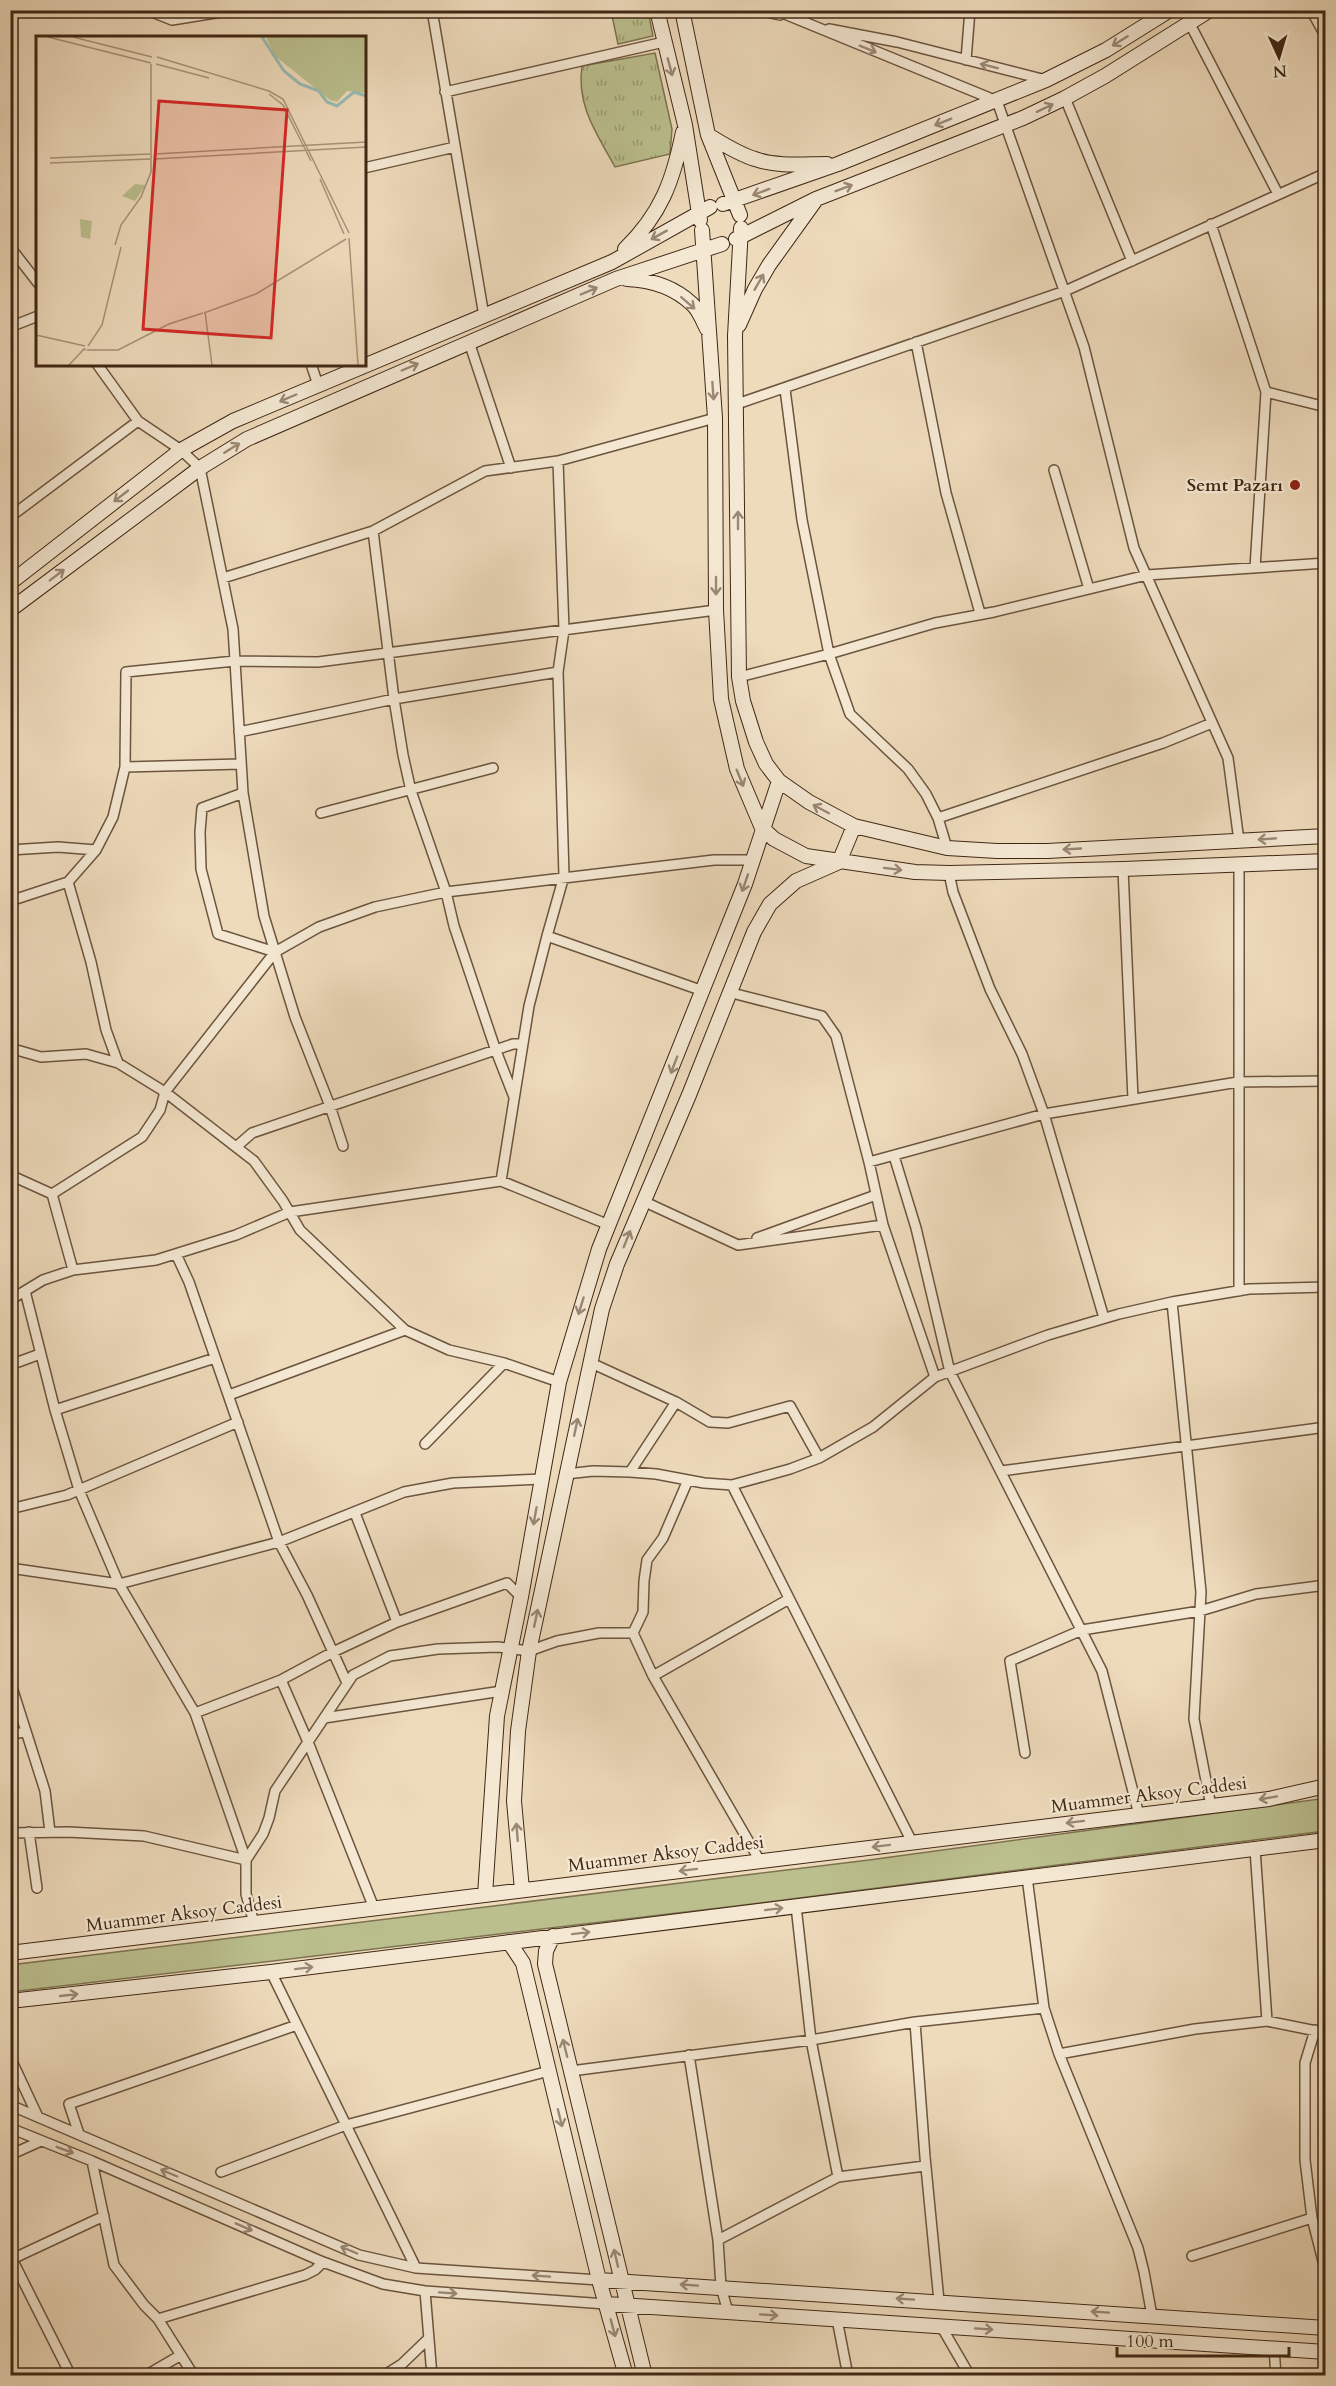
<svg xmlns="http://www.w3.org/2000/svg" width="1336" height="2386" font-family="Cardo,serif">
  <defs>
    <pattern id="park-tufts" width="24" height="20" patternUnits="userSpaceOnUse" patternTransform="scale(1.5)"><rect width="24" height="20" fill="#bbbf8e"/><path d="M3 7l-1-3M5 7V3M7 7l1-3M15 17l-1-3M17 17v-4M19 17l1-3" fill="none" stroke="#999b73"/></pattern>
  </defs>
  <rect width="100%" height="100%" fill="#eedbbc"/>
  <filter id="stains"><feTurbulence type="fractalNoise" baseFrequency=".00333" numOctaves="4"/><feColorMatrix values="0 0 0 0 .2 0 0 0 0 .09 0 0 0 0 .02 0 0 0 .5 -.17"/></filter>
  <radialGradient id="worn" r=".72"><stop offset=".6" stop-color="#630" stop-opacity="0"/><stop offset="1" stop-color="#630" stop-opacity=".3"/></radialGradient>
  <!-- grass -->
  <path fill="#bbbf8e" stroke="#7e7351" stroke-width="1.5" d="M1319,1799L1325,1831L736,1906L11,1992L10,1965L869,1860Z"/>
  <!-- park -->
  <path fill="url(#park-tufts)" stroke="#7e7351" stroke-width="1.5" d="M611,11H648L653,36L618,44Z
    M655,53L672,129L670,154L615,167C597,134 576,105 582,66Z"/>
  <g fill="none" stroke-linecap="round" stroke-linejoin="round">
    <defs>
      <path id="street" d="M147,10L172,20L234,10
        M432,10L484,316
        M757,10L780,15
        M775,10L997,101L1084,347L1134,548L1228,758L1239,841
        M1311,10L1326,37
        M1190,24L1278,194
        M829,29L897,42L1046,80
        M966,60L970,10
        M445,92L664,42
        M1065,98L1132,261
        M364,168L455,147
        M1211,224L1266,392L1255,568
        M10,247L38,283
        M10,327L38,316
        M469,342L511,468
        M916,342L946,493L980,613
        M97,364L138,421L181,450L200,468L233,629L235,661L318,662L716,610
        M311,364L318,385
        M785,389L802,520L829,654L850,714L908,769L926,794L938,818L947,848
        M1266,392L1326,407
        M737,404L1065,291L1326,173
        M558,461L564,630L558,672L564,876L547,936L703,991
        M1054,470L1089,589
        M10,517L138,421
        M373,531L394,699L403,755L411,791L446,892L454,926L496,1051L514,1097
        M223,578L373,531L485,471L558,461L715,418
        M739,677L829,654L935,623L994,612L1147,575L1326,563
        M239,732L394,699L558,672
        M125,767L241,764
        M243,793L202,808L200,832L201,869L218,934L275,952
        M321,813L493,768
        M938,818L1163,743L1212,723
        M10,850L58,847L96,850
        M1123,869L1133,1099
        M949,873L953,892L990,989L1022,1054L1044,1114L1104,1318
        M68,882L91,962L106,1030L118,1063
        M10,901L68,882L96,850L113,817L125,767L126,672L235,661L243,793L264,916L275,952
        M728,992L822,1016L836,1036L869,1162L1044,1114L1238,1082L1326,1081
        M10,1048L41,1057L86,1054L118,1063L165,1092L254,1161L283,1201L300,1230L405,1330L449,1350L504,1363L559,1382
        M343,1146L330,1106L295,1017L275,952L319,927L375,907L446,892L714,860H752
        M236,1147L252,1133L513,1044H523
        M894,1156L916,1228L950,1372L1102,1671L1139,1815
        M869,1162L883,1225L935,1377
        M10,1175L52,1194
        M501,1181L529,1006L547,936
        M643,1201L738,1245L883,1225
        M757,1238L876,1195
        M176,1254L189,1282L279,1542L307,1595L347,1683
        M73,1270L52,1194L142,1137L160,1110L165,1092L275,952
        M1239,1291V864
        M10,1300L43,1280L73,1270L156,1260L236,1235L290,1212L501,1181L609,1225
        M1172,1302L1201,1592L1194,1719L1211,1806
        M589,1362L676,1402L710,1422L728,1423L790,1406L819,1458
        M10,1365L40,1354
        M229,1395L405,1330
        M55,1410L215,1358
        M425,1444L504,1363
        M1001,1471L1326,1427
        M630,1472L676,1402
        M566,1474L593,1471L630,1472L656,1474L704,1483L732,1485L790,1469L819,1458L873,1427L935,1377L1048,1335L1119,1314L1172,1302L1249,1289L1326,1287
        M732,1485L912,1842
        M10,1509L67,1495L238,1422
        M355,1513L397,1622
        M10,1568L119,1584L279,1542L404,1492L453,1483L542,1479
        M633,1633L643,1612L644,1581L647,1560L663,1538L688,1480
        M653,1676L789,1599
        M281,1680L333,1652L397,1622L507,1583L521,1597
        M10,1681L45,1791L50,1832
        M195,1713L281,1680L308,1742L374,1908
        M324,1718L502,1691
        M10,1734L26,1732
        M1025,1753L1010,1661L1082,1630L1200,1611L1256,1594L1326,1585
        M29,1832L37,1888
        M10,1833L68,1832L144,1836L246,1860L195,1713L119,1584L79,1490L55,1410L25,1291
        M1255,1849L1267,2021
        M1027,1877L1044,2008L1059,2054L1138,2248L1144,2272L1152,2316
        M796,1906L811,2040L838,2177
        M254,1923L246,1894V1860L263,1834L269,1818L275,1791L353,1675L390,1656L438,1649L498,1647L529,1651L557,1641L599,1633H633L653,1676L760,1861
        M271,1972L416,2268
        M915,2022L925,2157L939,2301
        M1315,2030L1305,2063V2160L1312,2218L1326,2273
        M1059,2054L1195,2029L1267,2021L1326,2033
        M689,2055L718,2240L721,2287L728,2312
        M10,2057L38,2117
        M571,2071L811,2040L915,2022L1044,2008
        M10,2105L359,2255L416,2268L599,2280
        M10,2128L92,2161L323,2262L383,2284L425,2291L606,2304
        M79,2134L69,2104L297,2025
        M10,2155L41,2141
        M92,2161L114,2265L144,2305L158,2319L194,2376
        M221,2172L346,2125L549,2071
        M718,2240L838,2177L925,2166
        M1192,2256L1312,2218
        M12,2259L71,2376
        M10,2260L104,2216
        M425,2291L432,2376
        M158,2319L305,2275L315,2270L323,2262
        M837,2319L848,2376
        M941,2326L970,2376
        M1274,2348L1276,2376
        M145,2376L181,2355
        M383,2376L402,2364L429,2338"/>
      <path id="secondary" d="M657,10L685,125L700,220
        M682,10L708,135L740,215
        M708,135C723,144 738,154 755,159C777,167 804,164 827,164
        M723,204L838,164L1046,80L1106,50L1170,10
        M741,228L735,336L739,677L743,701L756,742L766,764L779,781L809,802L854,826L947,848L997,851H1047L1326,836
        M702,230L715,418L716,610L721,699L737,769L762,828L774,839L806,856L915,872L949,873L1123,869L1326,861
        M736,239L816,199L1023,118L1065,98L1105,76L1210,10
        M625,249C661,214 673,181 683,132
        M627,279C650,280 674,287 692,304C699,310 703,321 707,329
        M739,325L755,289L769,265L815,201
        M10,583L181,450L233,421L612,262L710,207
        M10,610L200,468L247,439L616,279L722,244
        M522,1890L514,1801L518,1731L529,1651L602,1309L617,1264L689,1095L754,932L770,904L796,881L839,862L854,826
        M485,1895L497,1716L521,1597L559,1382L599,1249L745,884L779,781
        M553,1936L546,1951L545,1964L645,2376
        M509,1942L523,1963L599,2280L626,2376
        M10,1953L1269,1799L1326,1786
        M10,2001L271,1972L1326,1840
        M599,2280L1326,2328
        M606,2304L1326,2352"/>
    </defs>
    <!-- street casing -->
    <use href="#street" stroke="#6c543e" stroke-width="12"/>
    <!-- secondary casing -->
    <use href="#secondary" stroke="#402714" stroke-width="16"/>
    <!-- street -->
    <use href="#street" stroke="#f4e8d3" stroke-width="9"/>
    <!-- secondary -->
    <use href="#secondary" stroke="#f4e8d3" stroke-width="14"/>
  </g>
  <!-- one-way arrows -->
  <defs><path id="oneway-shaft" d="M-6 0H5M1.5-3L5.5 0L1.5 3" fill="none" stroke-width="1.6" stroke-linecap="round" stroke-linejoin="round" transform="scale(1.5)"/></defs>
  <g stroke="#9a8874">
    <use href="#oneway-shaft" transform="translate(1120 41) rotate(148)"/>
    <use href="#oneway-shaft" transform="translate(868 49) rotate(22)"/>
    <use href="#oneway-shaft" transform="translate(989 66) rotate(-166)"/>
    <use href="#oneway-shaft" transform="translate(670 67) rotate(75)"/>
    <use href="#oneway-shaft" transform="translate(1045 108) rotate(-26)"/>
    <use href="#oneway-shaft" transform="translate(943 122) rotate(158)"/>
    <use href="#oneway-shaft" transform="translate(844 188) rotate(-21)"/>
    <use href="#oneway-shaft" transform="translate(761 192) rotate(160)"/>
    <use href="#oneway-shaft" transform="translate(659 235) rotate(151)"/>
    <use href="#oneway-shaft" transform="translate(759 282) rotate(-60)"/>
    <use href="#oneway-shaft" transform="translate(589 291) rotate(-23)"/>
    <use href="#oneway-shaft" transform="translate(688 303) rotate(41)"/>
    <use href="#oneway-shaft" transform="translate(410 367) rotate(-23)"/>
    <use href="#oneway-shaft" transform="translate(713 391) rotate(86)"/>
    <use href="#oneway-shaft" transform="translate(288 398) rotate(157)"/>
    <use href="#oneway-shaft" transform="translate(232 448) rotate(-32)"/>
    <use href="#oneway-shaft" transform="translate(121 496) rotate(142)"/>
    <use href="#oneway-shaft" transform="translate(738 520) rotate(-90)"/>
    <use href="#oneway-shaft" transform="translate(57 575) rotate(-37)"/>
    <use href="#oneway-shaft" transform="translate(716 586) rotate(90)"/>
    <use href="#oneway-shaft" transform="translate(740 778) rotate(68)"/>
    <use href="#oneway-shaft" transform="translate(821 809) rotate(-152)"/>
    <use href="#oneway-shaft" transform="translate(1267 839) rotate(176)"/>
    <use href="#oneway-shaft" transform="translate(1072 849) rotate(177)"/>
    <use href="#oneway-shaft" transform="translate(893 869) rotate(7)"/>
    <use href="#oneway-shaft" transform="translate(745 883) rotate(109)"/>
    <use href="#oneway-shaft" transform="translate(674 1065) rotate(111)"/>
    <use href="#oneway-shaft" transform="translate(627 1239) rotate(-68)"/>
    <use href="#oneway-shaft" transform="translate(581 1306) rotate(107)"/>
    <use href="#oneway-shaft" transform="translate(576 1427) rotate(-78)"/>
    <use href="#oneway-shaft" transform="translate(535 1516) rotate(100)"/>
    <use href="#oneway-shaft" transform="translate(536 1618) rotate(-78)"/>
    <use href="#oneway-shaft" transform="translate(1268 1798) rotate(170)"/>
    <use href="#oneway-shaft" transform="translate(1075 1822) rotate(173)"/>
    <use href="#oneway-shaft" transform="translate(517 1832) rotate(-95)"/>
    <use href="#oneway-shaft" transform="translate(881 1846) rotate(173)"/>
    <use href="#oneway-shaft" transform="translate(688 1870) rotate(173)"/>
    <use href="#oneway-shaft" transform="translate(774 1909) rotate(-7)"/>
    <use href="#oneway-shaft" transform="translate(581 1933) rotate(-7)"/>
    <use href="#oneway-shaft" transform="translate(304 1968) rotate(-7)"/>
    <use href="#oneway-shaft" transform="translate(69 1995) rotate(-6)"/>
    <use href="#oneway-shaft" transform="translate(565 2048) rotate(-104)"/>
    <use href="#oneway-shaft" transform="translate(560 2118) rotate(76)"/>
    <use href="#oneway-shaft" transform="translate(65 2150) rotate(21)"/>
    <use href="#oneway-shaft" transform="translate(169 2173) rotate(-157)"/>
    <use href="#oneway-shaft" transform="translate(244 2227) rotate(24)"/>
    <use href="#oneway-shaft" transform="translate(349 2250) rotate(-157)"/>
    <use href="#oneway-shaft" transform="translate(616 2258) rotate(-103)"/>
    <use href="#oneway-shaft" transform="translate(541 2276) rotate(-176)"/>
    <use href="#oneway-shaft" transform="translate(689 2285) rotate(-176)"/>
    <use href="#oneway-shaft" transform="translate(448 2293) rotate(4)"/>
    <use href="#oneway-shaft" transform="translate(905 2299) rotate(-176)"/>
    <use href="#oneway-shaft" transform="translate(1100 2312) rotate(-176)"/>
    <use href="#oneway-shaft" transform="translate(769 2315) rotate(4)"/>
    <use href="#oneway-shaft" transform="translate(613 2328) rotate(75)"/>
    <use href="#oneway-shaft" transform="translate(984 2329) rotate(4)"/>
  </g>
  <!-- markers -->
  <circle fill="#8f2418" stroke="#f4e8d3" stroke-width="2" cx="1295" cy="485" r="6"/>
  <g text-anchor="middle" dominant-baseline="central" stroke-width="4.5" stroke-linejoin="round" paint-order="stroke">
    <!-- poi labels -->
    <g font-size="18" font-weight="bold" fill="#402714" stroke="#f4e8d3" text-anchor="end">
      <text x="1283" y="485">Semt Pazarı</text>
    </g>
    <!-- street labels -->
    <g font-size="18" fill="#402714" stroke="#f4e8d3">
      <text transform="translate(1149 1795) rotate(-7)">Muammer Aksoy Caddesi</text>
      <text transform="translate(666 1854) rotate(-7)">Muammer Aksoy Caddesi</text>
      <text transform="translate(184 1914) rotate(-7)">Muammer Aksoy Caddesi</text>
    </g>
  </g>
  <!-- overview -->
  <g transform="translate(36 36)">
    <rect width="330" height="330" fill="#eedbbc"/>
    <path d="M230,1H330V57L311,55L301,66L294,64L239,20Z" fill="#bbbf8e"/>
    <path d="M99,148L110,149L99,165L86,160Z" fill="#bbbf8e"/>
    <path d="M44,183L56,185L54,203L45,201Z" fill="#bbbf8e"/>
    <path fill="none" stroke="#99bbb3" stroke-width="3" d="M226,1L248,35L264,48L283,55L291,66L301,70L318,56L330,60"/>
    <path fill="none" stroke="#a89379" stroke-width="1.5" d="M12,1L115,27M37,1L116,21M121,21L233,55L247,63L313,197M120,28L173,42M233,58L247,69L275,125M119,118L330,106M14,122L114,118M119,123L330,111M14,127L114,123M284,143L308,198M313,202L322,329M79,209L85,189L105,161L115,136V28M169,276L176,329M168,277L220,258L310,203M0,299L49,310M52,310L66,289L85,211M51,314H82L133,288L167,277M33,329L48,313L50,314"/>
    <path fill="#d62828" fill-opacity="0.15" stroke="#d62828" stroke-width="3" d="M123,65L251,74L235,302L107,293Z"/>
    <rect width="330" height="330" fill="none" stroke="#402714" stroke-width="3"/>
  </g>
  <!-- margin -->
  <rect width="1336" height="2386" fill="none" stroke="#eedbbc" stroke-width="36"/>
  <rect x="12" y="12" width="1312" height="2362" fill="none" stroke="#402714" stroke-width="3"/>
  <rect x="18" y="18" width="1300" height="2350" fill="none" stroke="#402714" stroke-width="1.5"/>
  <!-- north arrow -->
  <g transform="translate(1279 57) rotate(176)" stroke="#f4e8d3" stroke-width="4.5" paint-order="stroke">
  <path d="M0-4.5L10 22L0 15L-10 22Z" fill="#402714"/>
  <text y="-9" font-size="16" font-weight="bold" text-anchor="middle" fill="#402714">N</text>
  </g>
  <!-- scale -->
  <path d="M1117 2347v9h172v-9" fill="none" stroke="#402714" stroke-width="3"/>
  <text x="1126" y="2347" font-size="18" fill="#402714" stroke="#f4e8d3" stroke-width="4.5" paint-order="stroke">100 m</text>
  <rect width="100%" height="100%" filter="url(#stains)"/>
  <rect width="100%" height="100%" fill="url(#worn)"/>
</svg>
